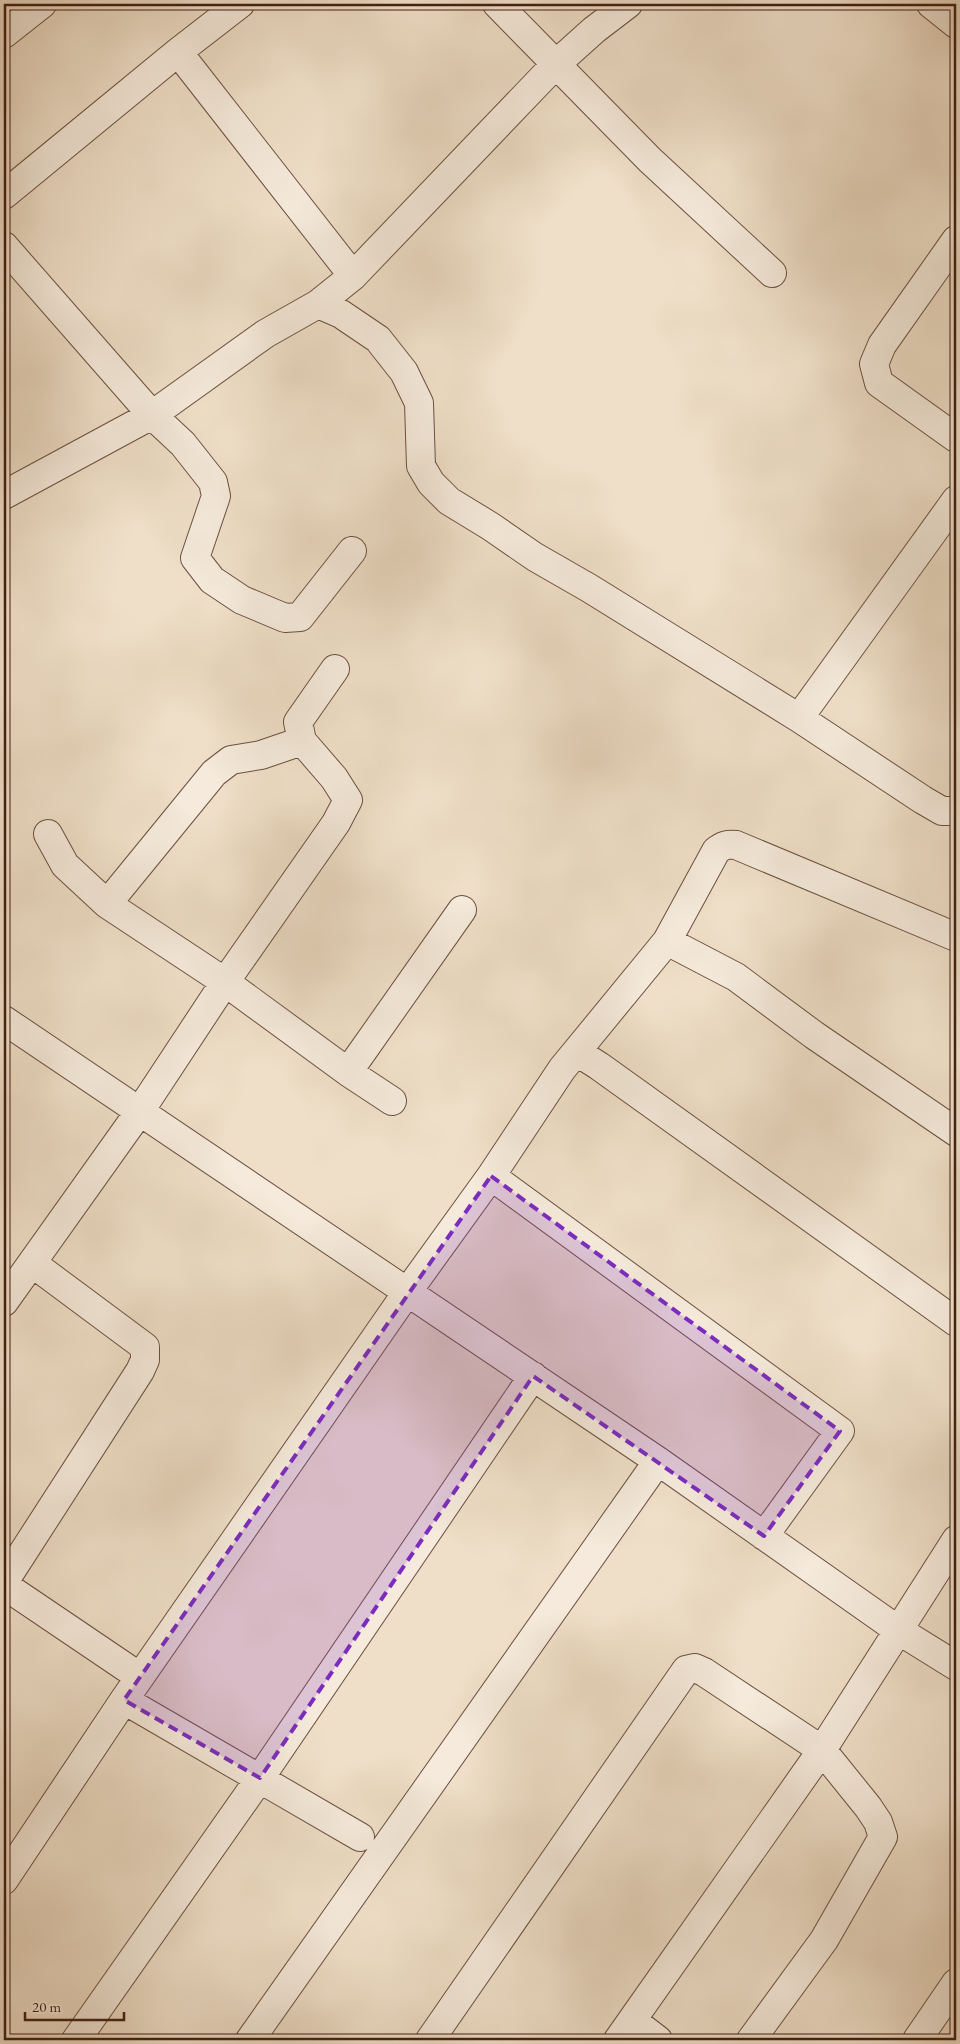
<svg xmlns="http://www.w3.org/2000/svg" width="960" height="2044" font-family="'EB Garamond',serif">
  <rect width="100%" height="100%" fill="#efdfc8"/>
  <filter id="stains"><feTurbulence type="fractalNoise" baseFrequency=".004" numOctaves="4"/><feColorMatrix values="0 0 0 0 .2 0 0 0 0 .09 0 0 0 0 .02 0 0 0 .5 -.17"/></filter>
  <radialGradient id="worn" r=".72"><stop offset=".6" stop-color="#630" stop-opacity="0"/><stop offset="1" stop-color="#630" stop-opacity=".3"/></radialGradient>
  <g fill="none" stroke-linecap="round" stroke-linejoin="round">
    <defs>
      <path id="minor" d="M497,4L650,160L772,273
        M931,4L956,24
        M4,34L42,4
        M178,52L353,276
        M4,195L178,52L240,4
        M956,240L882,345L874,364L879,383L956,438
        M4,246L152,415L183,444L213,482L216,496L195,558L212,580L242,600L285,618L300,617L352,551
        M318,304L341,314L378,339L404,372L419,403L421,466L431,483L449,501L490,526L535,557L589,588L799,718L923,800L942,811H956
        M4,495L152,415L265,334L318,304L353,276L555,65L594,30L628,4
        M799,718L956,500
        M48,834L65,865L107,904L225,982L348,1072L392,1101
        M107,904L214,773L231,760L261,755L302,741
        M667,941L716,851C723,845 728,844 736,845L956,937
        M4,1020L658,1461L898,1630L956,1666
        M577,1052L599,1066L956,1322
        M348,1072L462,910
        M491,1176L840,1431L764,1536
        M4,1302L140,1111L225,982L336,823L348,800L334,778L302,741L298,722L335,669
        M4,1582L140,1371L145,1360V1347L32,1263
        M4,1585L140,1677
        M124,1700L360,1837
        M4,1880L124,1700L408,1291L491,1176L562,1069L667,941L736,977L814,1035L956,1132
        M632,2020L658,2040
        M76,2040L260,1778L533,1376
        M250,2040L658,1461
        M430,2040L686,1670L695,1668L704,1672L822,1750L868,1807L878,1822L883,1837L824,1940L751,2040
        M618,2040L822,1750L956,1540
        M917,2040L956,1983"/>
    </defs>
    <!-- minor casing -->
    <use href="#minor" stroke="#6c4f40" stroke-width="30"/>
    <!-- minor -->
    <use href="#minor" stroke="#f5eadb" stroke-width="28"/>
  </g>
  <!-- marked area -->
  <path fill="#7b2cbf" fill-opacity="0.2" stroke="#7b2cbf" stroke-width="4" stroke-dasharray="10 6" stroke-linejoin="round" d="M491,1176L840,1431L764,1536L533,1376L260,1778L124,1700Z"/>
  <!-- margin -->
  <rect width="960" height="2044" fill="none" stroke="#efdfc8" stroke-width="20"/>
  <rect x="5" y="5" width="950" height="2034" fill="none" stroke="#411f13" stroke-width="2.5"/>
  <rect x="10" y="10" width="940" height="2024" fill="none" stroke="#411f13"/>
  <!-- scale -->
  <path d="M25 2012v8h99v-8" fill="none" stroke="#411f13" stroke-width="2.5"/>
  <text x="32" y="2012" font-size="15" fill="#411f13" stroke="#f5eadb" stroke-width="4" paint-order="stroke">20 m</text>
  <rect width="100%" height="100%" filter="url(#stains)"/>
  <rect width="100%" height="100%" fill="url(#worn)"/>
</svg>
